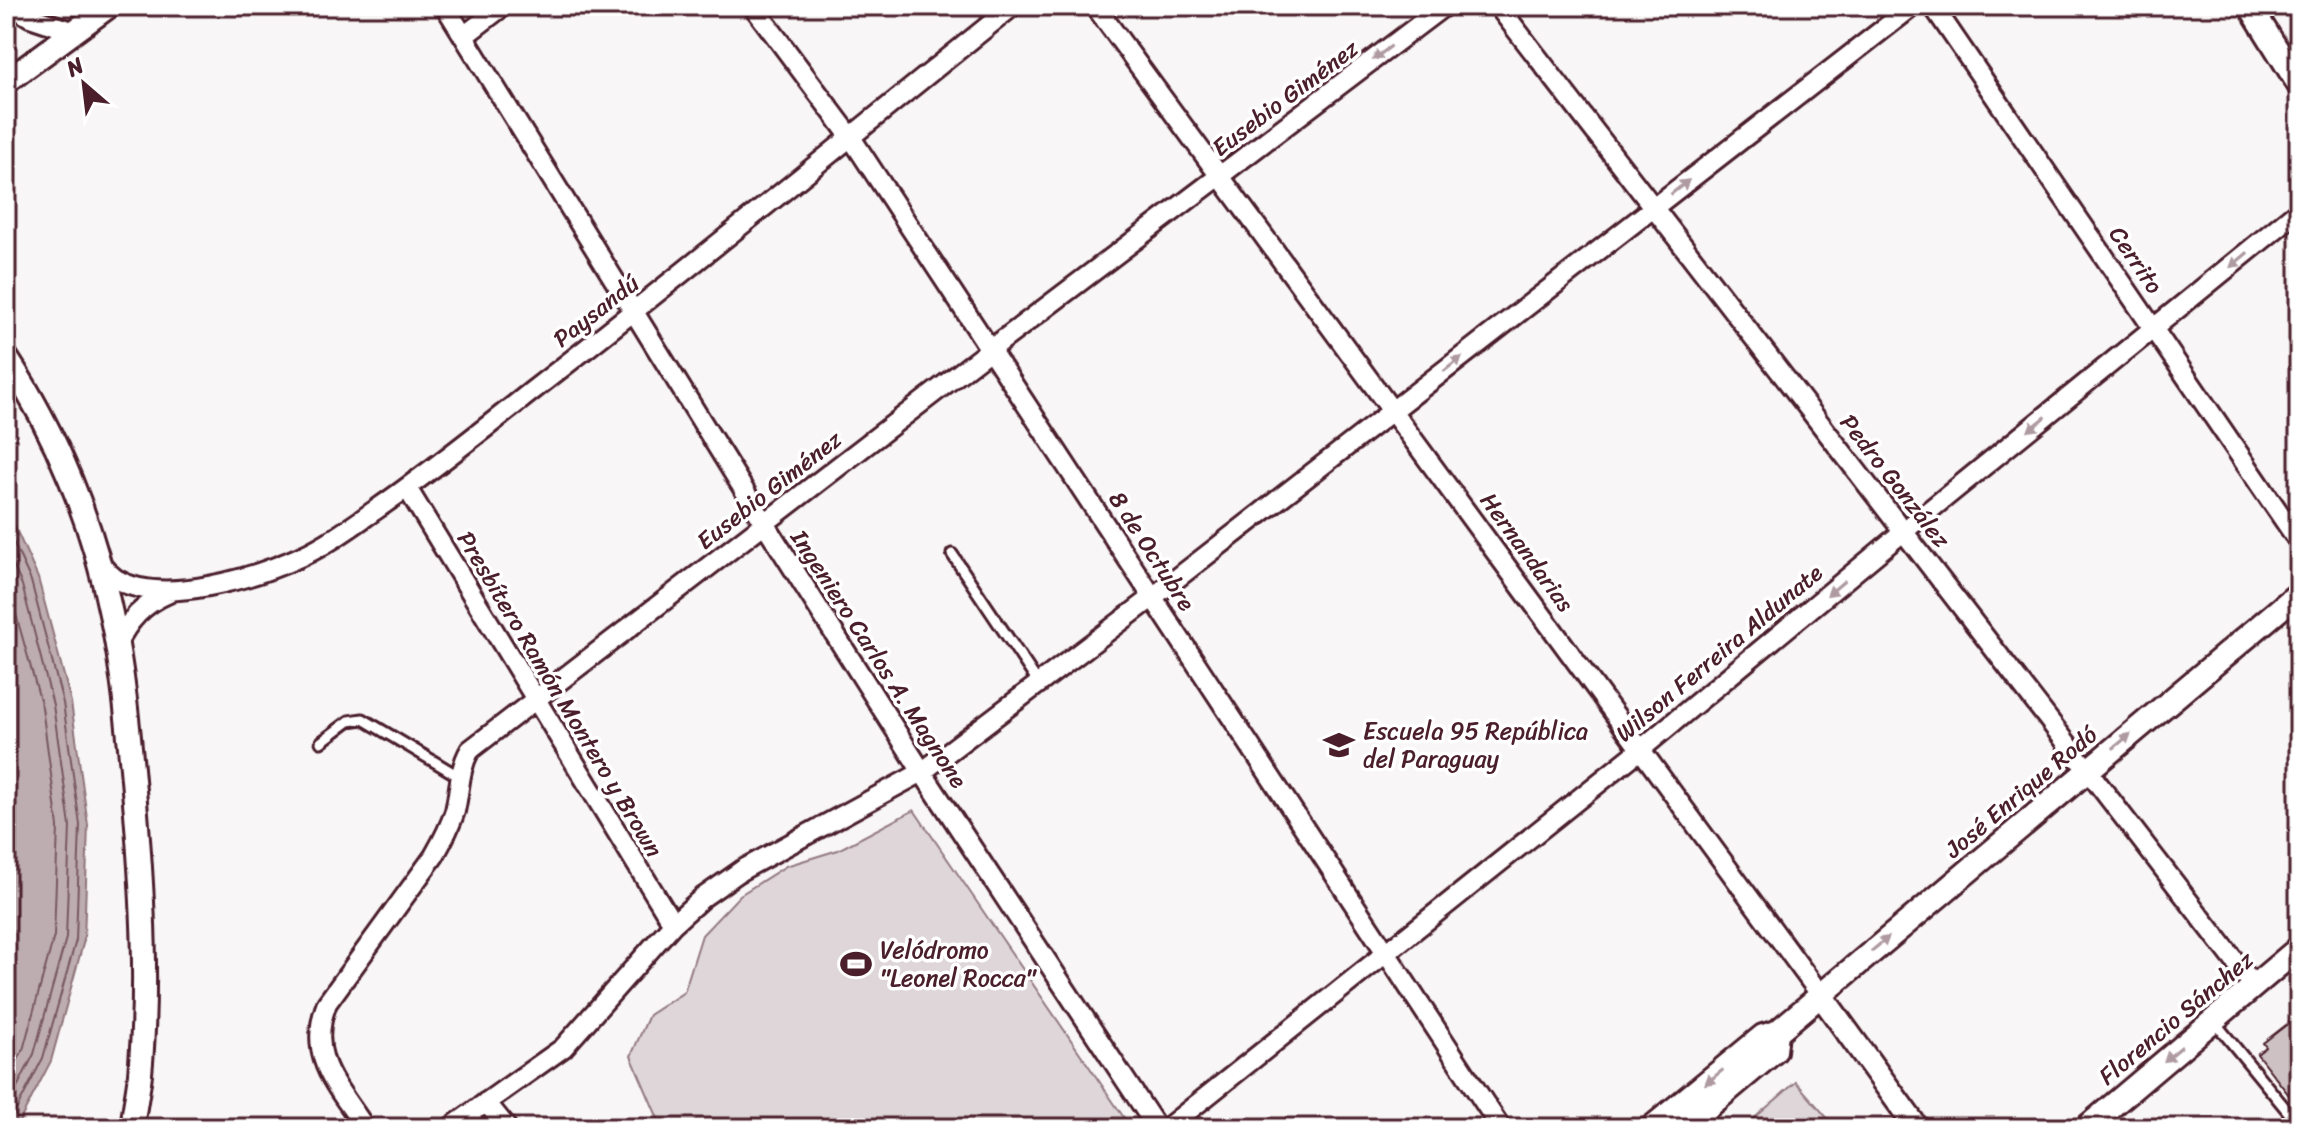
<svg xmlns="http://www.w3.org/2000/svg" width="2305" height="1134" font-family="Sriracha,sans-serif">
  <rect width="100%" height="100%" fill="#f8f6f7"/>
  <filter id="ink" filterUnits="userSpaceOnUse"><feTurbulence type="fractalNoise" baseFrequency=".0125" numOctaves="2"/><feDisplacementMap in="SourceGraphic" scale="16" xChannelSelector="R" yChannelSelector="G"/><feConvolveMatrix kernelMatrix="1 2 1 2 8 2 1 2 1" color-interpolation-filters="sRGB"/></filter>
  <g filter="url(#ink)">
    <!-- green -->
    <path fill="#ded6d9" stroke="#947a82" stroke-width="2" d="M914,810L1131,1128H662L631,1056L649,1015L684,992L702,935L740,895L786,866L838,850Z
      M1796,1082L1836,1128H1743Z"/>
    <!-- water -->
    <path fill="#bdadb0" stroke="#8f747b" stroke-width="2" d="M6,507L38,578L71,702L88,825L84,940L51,1061L16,1128H6Z"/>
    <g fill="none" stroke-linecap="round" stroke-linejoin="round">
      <!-- shore -->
      <path stroke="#785860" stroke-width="2" d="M6,526L31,581L63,703L80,825L76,940L43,1058L10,1122V1128
        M6,550L22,585L53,705L70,826L66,938L34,1054L6,1109
        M6,579L42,707L58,827L54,936L23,1050L6,1082"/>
    </g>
    <!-- building -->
    <path fill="#cdc1c4" stroke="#4a1f2b" stroke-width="2" d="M2299,1015V1087L2289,1095L2257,1054L2266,1047L2263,1043Z"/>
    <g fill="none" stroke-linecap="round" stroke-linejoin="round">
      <defs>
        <path id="service" d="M952,554L1039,684
          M321,742L349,721L363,719L460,777
          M2213,1020L2299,1125"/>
        <path id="minor" d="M12,6L30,17L75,32
          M445,6L765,524L922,772L1157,1128
          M753,6L850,136L1501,1128
          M1095,6L1820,994
          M1498,6L2254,986
          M1933,6L2299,542
          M464,36L503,6
          M407,488L673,924
          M98,562C104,568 109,574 116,579C163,607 256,577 302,556C328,544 351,527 374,511C428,474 480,432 532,391C695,265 853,134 1013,6
          M116,646C128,621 143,604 169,593
          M486,1102L507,1128
          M365,1128C337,1085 306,1057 327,1003L434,856C442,842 450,827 455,811C460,789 459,769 470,750L991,349L1444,6
          M450,1128L563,1048L673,924L702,898L742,870L922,772L1153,597L1913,6
          M1167,1128L1640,750L1904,531L2299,210"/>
        <path id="tertiary" d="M2250,6L2299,85
          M6,82L109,6
          M6,357C57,434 93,524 111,614C125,679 130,747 136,813C143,899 148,988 140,1074C138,1092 134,1110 132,1128
          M1820,994L1917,1128
          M1651,1128L1763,1036L1777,1032L2299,593
          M1683,1128L1775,1051L1777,1032
          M2086,1128L2299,948"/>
      </defs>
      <!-- service casing -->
      <use href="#service" stroke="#4a1f2b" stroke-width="15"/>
      <!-- minor casing -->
      <use href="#minor" stroke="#4a1f2b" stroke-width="24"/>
      <!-- tertiary casing -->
      <use href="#tertiary" stroke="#4a1f2b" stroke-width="28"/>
      <!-- service -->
      <use href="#service" stroke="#fff" stroke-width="9"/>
      <!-- minor -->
      <use href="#minor" stroke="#fff" stroke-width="18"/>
      <!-- tertiary -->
      <use href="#tertiary" stroke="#fff" stroke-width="22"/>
    </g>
    <!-- one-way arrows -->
    <defs><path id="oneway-solid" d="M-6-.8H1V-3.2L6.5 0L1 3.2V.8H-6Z" transform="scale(2)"/></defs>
    <g fill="#ae9aa0">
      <use href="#oneway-solid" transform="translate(1382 53) rotate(143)"/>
      <use href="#oneway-solid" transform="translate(1680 187) rotate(-38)"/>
      <use href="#oneway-solid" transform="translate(2239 260) rotate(140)"/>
      <use href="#oneway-solid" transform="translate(1453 364) rotate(-38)"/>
      <use href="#oneway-solid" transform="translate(2037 424) rotate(141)"/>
      <use href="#oneway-solid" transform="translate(1836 588) rotate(140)"/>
      <use href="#oneway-solid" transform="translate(2122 741) rotate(-40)"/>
      <use href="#oneway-solid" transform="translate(1880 944) rotate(-40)"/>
      <use href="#oneway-solid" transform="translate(2173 1054) rotate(140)"/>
      <use href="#oneway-solid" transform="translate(1714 1077) rotate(141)"/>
    </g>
  </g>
  <!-- icons -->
  <defs>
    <symbol id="school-bare" viewBox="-9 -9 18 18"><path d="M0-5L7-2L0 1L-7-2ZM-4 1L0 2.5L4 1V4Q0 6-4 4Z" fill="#4a1f2b" stroke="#fff" stroke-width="2.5" paint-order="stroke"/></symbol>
    <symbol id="stadium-bare" viewBox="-9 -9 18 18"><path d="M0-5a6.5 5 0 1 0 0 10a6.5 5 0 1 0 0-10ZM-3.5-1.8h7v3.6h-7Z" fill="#4a1f2b" stroke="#fff" stroke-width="2.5" paint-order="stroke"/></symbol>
  </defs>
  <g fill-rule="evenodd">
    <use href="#school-bare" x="1317" y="723" width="44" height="44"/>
    <use href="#stadium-bare" x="834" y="942" width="44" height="44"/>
  </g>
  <g text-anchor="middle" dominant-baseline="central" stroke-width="7" stroke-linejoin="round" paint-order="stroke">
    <!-- street labels -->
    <g font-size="24" fill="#4a1f2b" stroke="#fff">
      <text transform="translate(1285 98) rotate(-37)">Eusebio Giménez</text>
      <text transform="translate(2136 260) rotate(56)">Cerrito</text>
      <text transform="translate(596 311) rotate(-38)">Paysandú</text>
      <text transform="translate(1895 481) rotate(52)">Pedro González</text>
      <text transform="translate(769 490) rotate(-38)">Eusebio Giménez</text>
      <text transform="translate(1152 551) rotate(57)">8 de Octubre</text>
      <text transform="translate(1527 552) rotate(54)">Hernandarias</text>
      <text transform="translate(1719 653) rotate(-40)">Wilson Ferreira Aldunate</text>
      <text transform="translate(879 659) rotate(57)">Ingeniero Carlos A. Magnone</text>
      <text transform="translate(560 694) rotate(59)">Presbítero Ramón Montero y Brown</text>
      <text transform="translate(2021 792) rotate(-40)">José Enrique Rodó</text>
      <text transform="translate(2176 1018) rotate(-40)">Florencio Sánchez</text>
    </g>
    <!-- poi labels -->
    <g font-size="24" fill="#4a1f2b" stroke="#fff" text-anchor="start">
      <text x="1363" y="731">Escuela 95 República<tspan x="1363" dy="28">del Paraguay</tspan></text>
      <text x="880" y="950">Velódromo<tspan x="880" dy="28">"Leonel Rocca"</tspan></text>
    </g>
  </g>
  <!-- margin -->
  <rect width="2305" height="1134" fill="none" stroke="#fff" stroke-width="32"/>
  <rect x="16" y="16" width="2273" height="1102" fill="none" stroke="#4a1f2b" stroke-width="3" filter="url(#ink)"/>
  <!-- north arrow -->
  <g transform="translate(84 84) rotate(332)" stroke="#ffffff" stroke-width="6" paint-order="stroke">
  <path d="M0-6L14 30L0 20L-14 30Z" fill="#4a1f2b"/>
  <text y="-12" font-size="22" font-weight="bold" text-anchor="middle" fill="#4a1f2b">N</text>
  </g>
</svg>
